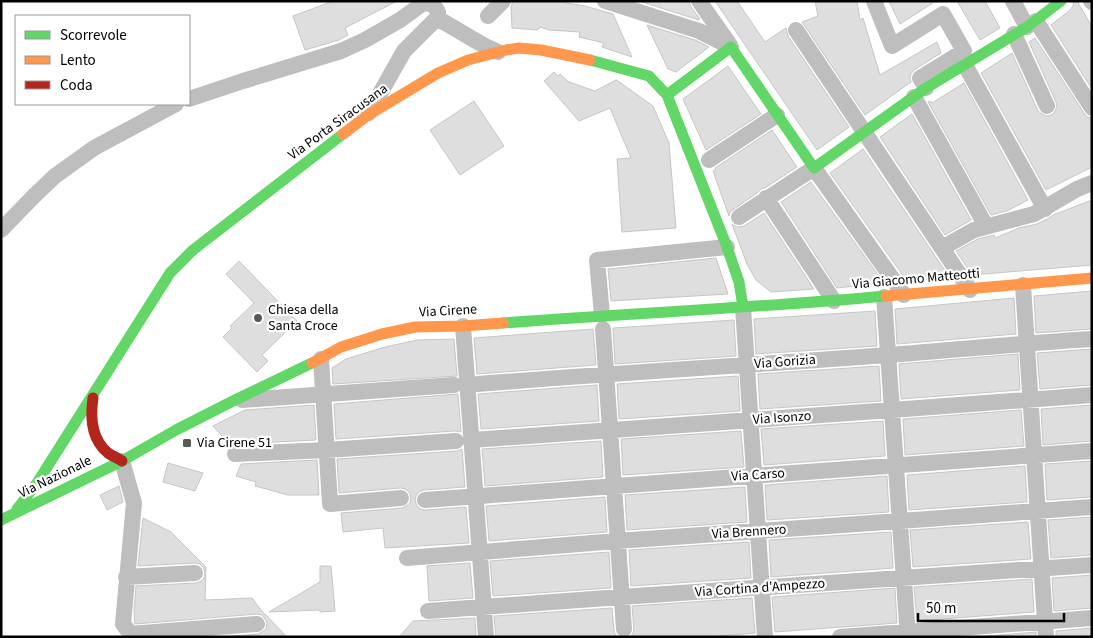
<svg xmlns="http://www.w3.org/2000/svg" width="1093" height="638" font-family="'Source Sans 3',sans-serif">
  <rect width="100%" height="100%" fill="#fff"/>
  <!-- building -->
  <path fill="#dedede" stroke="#c6c6c6" d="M333,1H397L345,28L348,35L339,40L305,50L293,16Z
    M513,1H554L585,6L613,14L632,57L602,47L604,43L579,37L580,32L549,30L540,27L539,29H537V30L512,28L511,7Z
    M639,1H689L691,7L700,19L699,20Z
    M715,1H737L765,42L786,28L788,36L849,127L817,150Z
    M815,1H857L860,20L863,18L880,75L937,42L941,53L914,70L911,74L910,78L911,82L865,115L802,22L818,16Z
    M889,1H936L900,24Z
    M957,1H985L1000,28L980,40Z
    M1074,1H1077L1092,27V89L1051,25L1069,11L1073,6Z
    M647,25L695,40L709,47L676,72L668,69Z
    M1035,38L1084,113L1087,117L1092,118V167L1046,190L981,73L1012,53L1038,111L1042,114L1046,116L1052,115L1055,111L1057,107L1056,102L1029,42Z
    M728,66L761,114L706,150L683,99Z
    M554,72L558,76L560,74L569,82L595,91L616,80L618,81L653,106L669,143L676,228L622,232L617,159L631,158L610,108L579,121L544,81Z
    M964,83L1028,200L1007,211L991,215L928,102L930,101L932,103Z
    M474,101L504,146L460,175L430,130Z
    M912,114L971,220L945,235L880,137Z
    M772,130L797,167L765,188L761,189L757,193L734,209L730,212L729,216L713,171L716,169L715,168Z
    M863,149L950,278L907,281L830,173Z
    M811,182L884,283L837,288L781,202Z
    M1092,200V265L972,275L956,251L978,239L994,235L995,238L1019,228L1037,224L1049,218L1053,215Z
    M764,213L814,289L771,292L756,280L747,264L732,224L735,226L739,227L744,226Z
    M716,258L728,294L611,301L608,269Z
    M239,261L297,321L262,355L268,361L257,372L223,337L232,328L230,326L254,303L226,274Z
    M1092,291V329L1036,333L1034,296Z
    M1014,298L1016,334L897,344L895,309Z
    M875,311L877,346L756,354L754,319Z
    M734,320L736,356L615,364L613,328Z
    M593,329L596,365L477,374L474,338Z
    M454,339L457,376L333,384L332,368L346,359L385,347L417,340Z
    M1092,349V385L1040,389L1037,353Z
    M1018,354L1020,390L901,399L899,364Z
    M879,366L881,401L760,409L758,374Z
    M738,376L740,411L619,419L617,384Z
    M597,385L599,421L481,429L478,394Z
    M458,394L461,432L455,431L336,439L334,404Z
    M314,405L316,440L235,444L230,445L213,426L245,410Z
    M1092,405V441L1043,445L1041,409Z
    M1021,410L1024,446L905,455L903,419Z
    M883,421L885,456L764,465L761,429Z
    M741,431L744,467L623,475L621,439Z
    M601,441L603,477L485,486L482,449Z
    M462,449L465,487L424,490L419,492L416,496L415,500L417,506L421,509L425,510L466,507L469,543L385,548L383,528L343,532L341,513L402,508L406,506L410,503L411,498L409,492L405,489L401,488L339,493L337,459L457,451Z
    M317,460L319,495H288L255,486L256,482L236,476L241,464Z
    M1092,461V497L1047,500L1045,464Z
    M168,463L203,473L195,491L163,482Z
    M1025,466L1027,502L909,510L907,475Z
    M887,476L889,512L767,520L765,485Z
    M119,486L123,502L107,510L100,495Z
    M745,487L747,522L627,530L625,495Z
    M605,497L607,532L489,541L486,506Z
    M1092,517V555L1051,558L1048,520Z
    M143,518L171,532L206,567L205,600L252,598L264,614H265L287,637H222L258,634L262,632L266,629L267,623L265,619L262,615L257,614L135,624L134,610L136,586L196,583L201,581L204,578L205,573L203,567L200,564L195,563L138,566Z
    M1028,522L1031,559L913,567L910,530Z
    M891,532L893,568L771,577L769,540Z
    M749,542L751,578L631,586L629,550Z
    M609,552L611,588L493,596L490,561Z
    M470,563L473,598L429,601L427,566Z
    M320,566H331L335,611L320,612V610L269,612L320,582Z
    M1092,575V608L1054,611L1052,578Z
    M1032,579L1034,612L917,621L914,587Z
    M895,588L897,623L775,632L772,597Z
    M752,598L755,633L707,637H630L633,633L634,629L632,606Z
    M612,608L614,630L615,634L618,637H496L494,616Z
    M475,618L476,637H399L413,621Z
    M1092,628V637H1056V631Z
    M1036,632V637H976Z"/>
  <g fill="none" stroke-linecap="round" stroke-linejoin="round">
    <!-- street -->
    <path stroke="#bebebe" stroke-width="16" d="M605,1L699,31L731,47
      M699,1L730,45
      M874,1L892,46L943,14L964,51L920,78L926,88
      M1013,1L1027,27
      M1091,1L1092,2
      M488,16L503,1
      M437,18L483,45L498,52
      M1036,21L1092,108
      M796,30L970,290
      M1014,34L1047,106
      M965,65L1045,209
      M914,97L986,226
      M189,99L243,81L341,51L365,40L400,20L422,4L430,3L435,7L438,12L437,18
      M369,113L404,51L437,18
      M709,160L777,115
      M766,198L834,301
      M739,217L814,168L904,295
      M1,230L34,196L55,176L94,148L176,104
      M942,248L974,230L1034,214L1077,189L1092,183
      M1023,285L1046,637
      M884,297L908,637
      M743,307L765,637
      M602,315L597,260L727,247
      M463,326L486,637
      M603,329L624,629
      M321,359L330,504L401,498
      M478,384C615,373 752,365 889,355C956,350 1024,343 1092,339
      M242,400L454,385
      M472,440L892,410L1092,395
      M235,454L327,450L456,441
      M122,461L134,503L123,624L133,637
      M425,500L1092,451
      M407,558L617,541L900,521L1092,507
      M126,577L195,573
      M428,611L621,597L1092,565
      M130,634L257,624
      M840,637L1092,618"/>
    <!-- fast -->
    <path stroke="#63d668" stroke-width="11" d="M590,60L649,76L667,95L727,247L739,282L743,307
      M667,95L731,47L814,168L926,88L1027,27L1061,1
      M503,323C630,313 758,308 886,296
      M17,509L37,483L170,273L193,250L343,134
      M1,520L122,461L176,430L233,401L312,363"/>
    <!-- slow -->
    <path stroke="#ff974d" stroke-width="11" d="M343,134L368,115L438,73L468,60L506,50L519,48L541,50L590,60
      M886,296L1092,278
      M312,363L341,347L382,334L415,327L463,326L503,323"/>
    <!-- jam -->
    <path stroke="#b3261e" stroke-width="11" d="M93,398C90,418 91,439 108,453C112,456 118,458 122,461"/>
  </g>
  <!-- markers -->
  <g fill="#595959" stroke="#fff" stroke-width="2">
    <circle cx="258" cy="318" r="5"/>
    <rect x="182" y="438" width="10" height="10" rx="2.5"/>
  </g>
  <g text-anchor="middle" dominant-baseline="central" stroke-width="4.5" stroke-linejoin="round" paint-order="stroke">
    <!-- street labels -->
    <g font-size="14" fill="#000" stroke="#fff">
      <text transform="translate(338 122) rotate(-36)">Via Porta Siracusana</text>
      <text transform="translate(916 279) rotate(-5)">Via Giacomo Matteotti</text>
      <text transform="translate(448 311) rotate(-3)">Via Cirene</text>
      <text transform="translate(785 362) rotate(-4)">Via Gorizia</text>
      <text transform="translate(782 418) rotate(-4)">Via Isonzo</text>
      <text transform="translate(758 475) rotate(-4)">Via Carso</text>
      <text transform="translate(55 477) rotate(-26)">Via Nazionale</text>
      <text transform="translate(749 532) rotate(-4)">Via Brennero</text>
      <text transform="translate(760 588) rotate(-4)">Via Cortina d'Ampezzo</text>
    </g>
    <!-- poi labels -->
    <g font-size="14" fill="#000" stroke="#fff" text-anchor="start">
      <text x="268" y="310">Chiesa della<tspan x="268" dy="16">Santa Croce</tspan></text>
      <text x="197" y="443">Via Cirene 51</text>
    </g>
  </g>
  <!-- border -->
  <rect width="1093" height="638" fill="none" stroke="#000000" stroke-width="5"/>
  <!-- legend -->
  <rect x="15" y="15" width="175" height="90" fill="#ffffff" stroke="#999999"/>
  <rect x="25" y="31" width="25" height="8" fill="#63d668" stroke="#999999"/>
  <text x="60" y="40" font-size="15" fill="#000000">Scorrevole</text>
  <rect x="25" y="56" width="25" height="8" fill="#ff974d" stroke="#999999"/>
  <text x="60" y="65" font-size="15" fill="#000000">Lento</text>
  <rect x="25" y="81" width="25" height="8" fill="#b3261e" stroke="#999999"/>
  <text x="60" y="90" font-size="15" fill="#000000">Coda</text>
  <!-- scale -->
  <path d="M918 613v8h146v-8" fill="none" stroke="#000000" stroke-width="2.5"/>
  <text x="926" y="613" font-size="15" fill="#000000" stroke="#ffffff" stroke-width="4" paint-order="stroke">50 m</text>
</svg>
